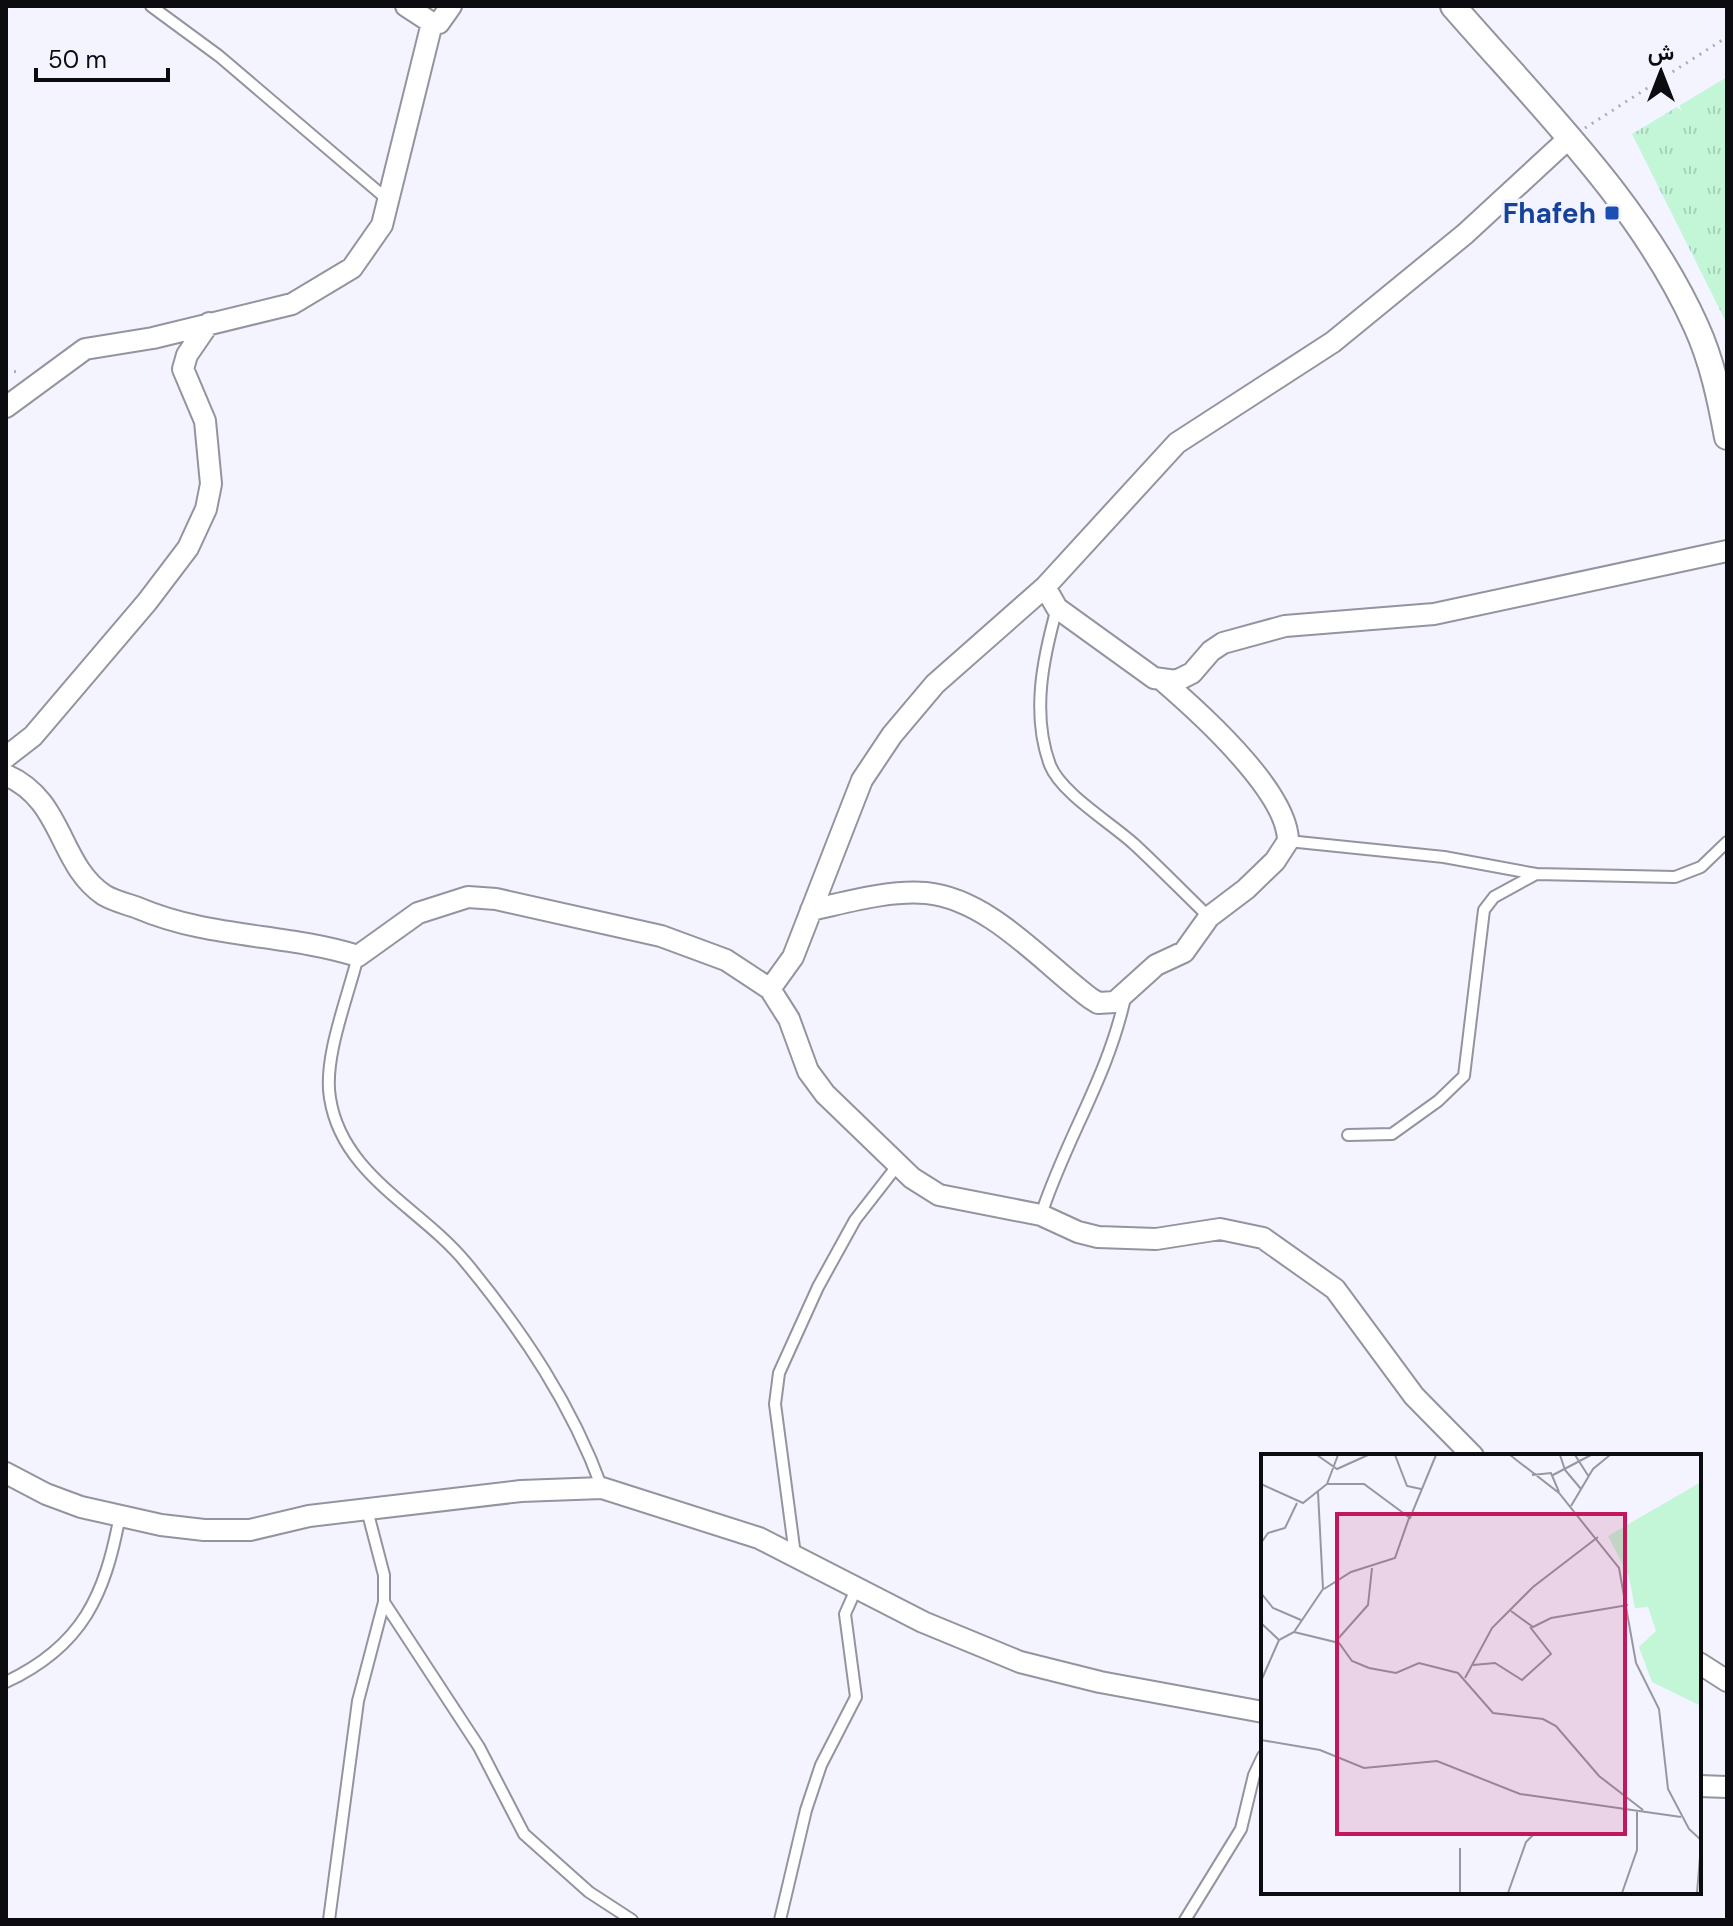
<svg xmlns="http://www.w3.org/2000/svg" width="1733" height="1926" font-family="'DM Sans',Vazirmatn,sans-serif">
  <defs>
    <pattern id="grass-tufts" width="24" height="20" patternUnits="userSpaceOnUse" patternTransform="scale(2)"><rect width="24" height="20" fill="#c2f6d7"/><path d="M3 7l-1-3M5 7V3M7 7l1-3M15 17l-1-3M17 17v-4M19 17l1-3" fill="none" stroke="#a6d2b8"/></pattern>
  </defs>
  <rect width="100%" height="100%" fill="#f3f4ff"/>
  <!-- grass -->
  <path fill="url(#grass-tufts)" d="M1727,77V324L1632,134Z"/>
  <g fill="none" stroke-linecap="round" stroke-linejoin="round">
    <defs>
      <path id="service" d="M151,6L219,56L388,200
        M1057,608C1043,658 1031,714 1050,765C1061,793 1111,823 1134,844C1160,868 1184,893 1209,917
        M1288,841L1444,857L1536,874
        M358,956C348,997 323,1058 330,1098C342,1176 422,1208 467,1264C523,1332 572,1405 602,1488
        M1348,1135L1392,1134L1438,1101L1464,1076L1484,910L1494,897L1536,874L1675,877L1701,867L1727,842
        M1041,1215C1066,1138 1107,1079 1125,998
        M795,1555L775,1404L779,1373L818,1287L855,1220L897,1166
        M384,1602L479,1747L524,1834L589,1892L632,1920
        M6,1682C83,1646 105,1595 120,1515
        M329,1920L358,1701L384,1602V1575L367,1510
        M780,1920L806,1810L821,1765L856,1697L845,1614L857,1587
        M1185,1920L1241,1829L1254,1775L1263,1756"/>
      <path id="minor" d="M406,6L432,23H439L451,6
        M6,407L85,349L153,338L292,304L352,268L382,225L432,23
        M1045,587L1057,608L1154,678L1176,681L1192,673L1211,651L1223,643L1285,626L1434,614L1727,551
        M6,757L33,736L147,602L188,548L206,509L211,484L205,421L183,369L187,355L209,323
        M6,775C64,800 58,864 104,895C114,901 127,904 138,908C211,939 284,933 358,956L418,913L468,897L496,899L661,936L726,960L770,989L789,1019L808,1071L825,1094L912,1178L939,1195L1041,1215L1078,1232L1098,1237L1156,1239L1220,1229L1263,1238L1335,1289L1414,1396L1473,1456
        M811,910C848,902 888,890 926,893C989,899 1042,962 1090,998L1098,1003L1115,1002L1156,965L1184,952L1209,917L1246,889L1275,861L1288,841C1288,792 1199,712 1163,681
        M770,989L793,957L862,780L892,735L935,684L1045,587L1177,443L1333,342L1465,234L1568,139
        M6,1473L46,1494L81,1507L161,1525L204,1530H250L309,1516L521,1491L602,1488L759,1538L923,1622L1020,1662L1100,1682L1263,1712
        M1699,1663L1727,1681
        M1699,1786L1727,1787"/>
      <path id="tertiary" d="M1453,6C1540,106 1641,204 1696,326C1712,361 1720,399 1727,437"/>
    </defs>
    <!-- service casing -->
    <use href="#service" stroke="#93949d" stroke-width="14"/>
    <!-- minor casing -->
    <use href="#minor" stroke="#93949d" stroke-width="24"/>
    <!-- tertiary casing -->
    <use href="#tertiary" stroke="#93949d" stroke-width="28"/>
    <!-- path -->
    <path stroke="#adadb6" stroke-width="3" stroke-dasharray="2 6" stroke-linecap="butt" d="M1585,128L1727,37
      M6,371L20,372"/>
    <!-- service -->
    <use href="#service" stroke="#fff" stroke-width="10"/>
    <!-- minor -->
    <use href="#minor" stroke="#fff" stroke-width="20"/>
    <!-- tertiary -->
    <use href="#tertiary" stroke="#fff" stroke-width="24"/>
  </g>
  <!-- markers -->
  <rect fill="#1a4fb4" stroke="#f3f4ff" stroke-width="3" x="1604" y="205" width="16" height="16" rx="4"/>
  <g text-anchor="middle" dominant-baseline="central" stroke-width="7" stroke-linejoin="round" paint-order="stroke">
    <!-- transit labels -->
    <g font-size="28" font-weight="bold" fill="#164399" stroke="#f3f4ff" text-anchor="end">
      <text x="1596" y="213">Fhafeh</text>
    </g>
  </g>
  <!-- overview -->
  <g transform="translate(1261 1454)">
    <rect width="440" height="440" fill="#f3f4ff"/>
    <path d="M440,28V252L391,228L378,193L395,177L387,153L374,154L368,123L347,82Z" fill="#c2f6d7"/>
    <path fill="none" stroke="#97979f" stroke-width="2" d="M56,1L76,15L107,1M134,1L146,32L160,35M249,1L298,39L358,114L375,209L398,255L407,335L428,375L440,386M299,1L304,16L320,35M314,1L328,23M271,21L290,19L298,38M292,21L330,1M0,30L42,49L66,30L77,1M66,30H103L149,64L175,1M310,52L332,15L349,1M0,89L7,79L24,74L36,49M63,135L90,118L134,104L148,64M0,139L12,154L40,166M250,157L272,173L290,164L367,151M0,169L18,186M33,178L78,189L91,207L108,214L135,219L158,209L197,219L232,259L282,265L295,272L338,322L382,356M75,187L107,151L111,114M212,211L234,209L261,226L290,200L269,173M204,224L231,174L272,133L337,83M0,227L18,186L33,178L62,135L57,38M0,286L59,296L103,314L176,307L259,340L420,363M0,304V333M199,394V439M247,439L265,388L272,381M361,439L376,396V358M436,439L440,391"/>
    <path fill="#c2185b" fill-opacity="0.15" stroke="#c2185b" stroke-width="4" d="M76,60H364V380H76Z"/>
    <rect width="440" height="440" fill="none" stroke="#0c0c10" stroke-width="4"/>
  </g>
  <!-- border -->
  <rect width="1733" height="1926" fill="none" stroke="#0c0c10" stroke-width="16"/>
  <!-- north arrow -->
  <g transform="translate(1661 72)" stroke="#f3f4ff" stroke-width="6" paint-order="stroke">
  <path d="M0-6L14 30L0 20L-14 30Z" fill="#0c0c10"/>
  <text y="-12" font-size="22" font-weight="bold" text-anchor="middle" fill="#0c0c10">ش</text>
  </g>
  <!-- scale -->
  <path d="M36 68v12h132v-12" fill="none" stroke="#0c0c10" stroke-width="4"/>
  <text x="48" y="68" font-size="24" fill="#0c0c10" stroke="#f3f4ff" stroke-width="6" paint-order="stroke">50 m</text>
</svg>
